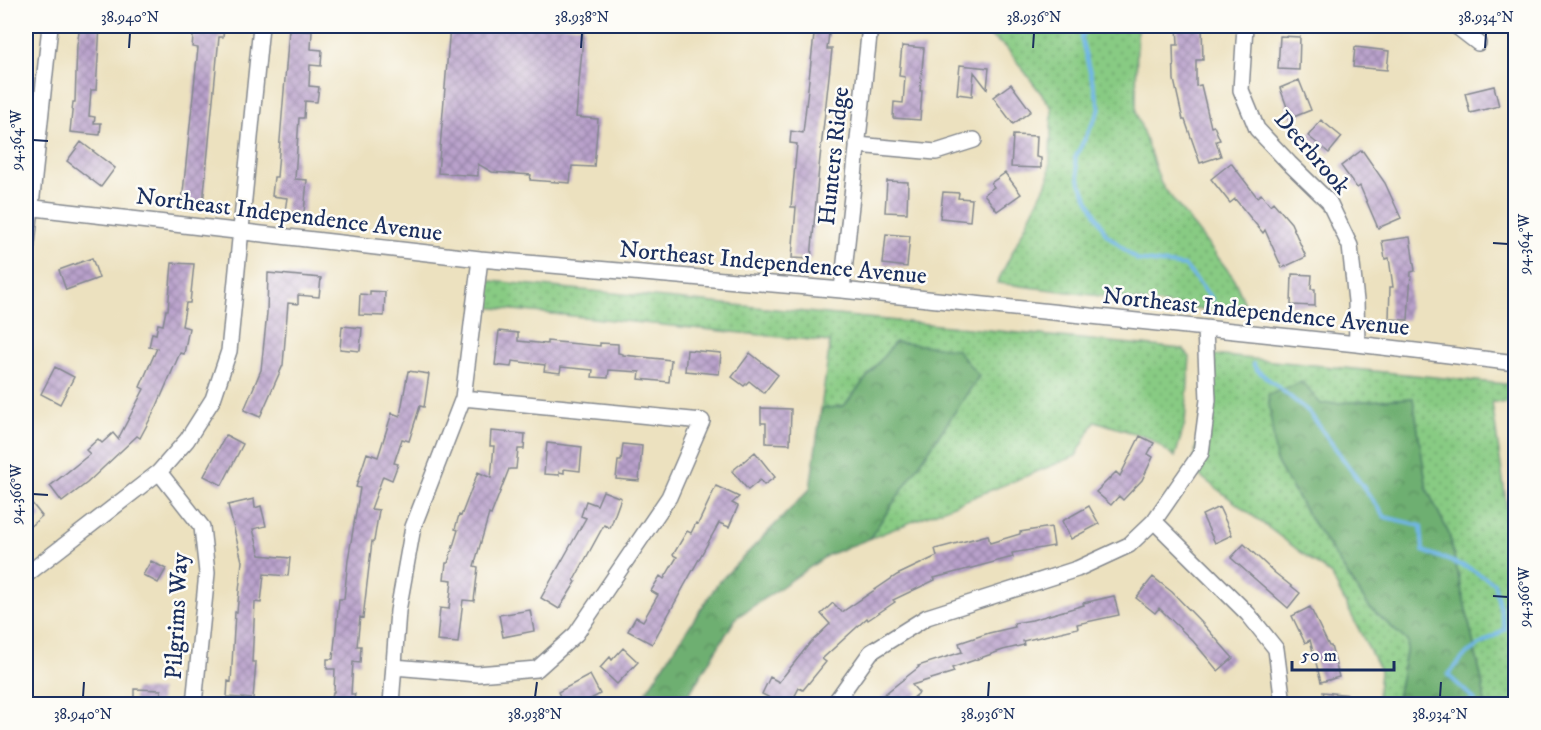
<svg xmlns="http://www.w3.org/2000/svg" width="1541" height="730" font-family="'IM FELL DW Pica',serif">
  <defs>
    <pattern id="grass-dots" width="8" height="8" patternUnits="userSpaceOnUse" patternTransform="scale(1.5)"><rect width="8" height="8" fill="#88cb83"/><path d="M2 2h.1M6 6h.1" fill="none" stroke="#6ea56e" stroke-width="1.8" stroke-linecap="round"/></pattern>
    <pattern id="forest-crowns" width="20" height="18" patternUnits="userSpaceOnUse" patternTransform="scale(1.5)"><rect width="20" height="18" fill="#6eaf71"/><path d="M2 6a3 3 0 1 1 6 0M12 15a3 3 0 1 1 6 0" fill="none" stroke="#5a8f60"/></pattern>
    <pattern id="building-cross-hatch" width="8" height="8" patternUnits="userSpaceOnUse" patternTransform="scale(1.5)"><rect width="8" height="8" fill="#b9a1cb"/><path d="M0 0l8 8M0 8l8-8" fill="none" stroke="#9684a8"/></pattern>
  </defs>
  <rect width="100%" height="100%" fill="#fdfcf7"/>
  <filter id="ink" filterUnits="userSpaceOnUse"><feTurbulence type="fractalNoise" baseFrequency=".0167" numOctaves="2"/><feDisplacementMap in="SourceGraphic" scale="12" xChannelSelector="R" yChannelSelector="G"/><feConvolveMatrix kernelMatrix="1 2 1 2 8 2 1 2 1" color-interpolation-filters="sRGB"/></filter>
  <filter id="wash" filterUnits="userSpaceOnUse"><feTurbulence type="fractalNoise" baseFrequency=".008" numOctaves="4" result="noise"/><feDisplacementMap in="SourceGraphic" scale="24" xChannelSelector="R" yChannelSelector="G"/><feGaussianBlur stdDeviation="1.35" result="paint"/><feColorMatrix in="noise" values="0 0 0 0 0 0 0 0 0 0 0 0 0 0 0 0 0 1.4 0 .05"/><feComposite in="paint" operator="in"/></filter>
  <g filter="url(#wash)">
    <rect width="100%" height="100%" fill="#ece1bf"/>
    <!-- grass -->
    <path fill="url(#grass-dots)" stroke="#527d70" stroke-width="1.5" d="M974,26H1137L1136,112L1161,184L1233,277L1250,315L997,283L1049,178L1052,108L1006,47Z
      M482,280L1183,349L1190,357L1185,423L1175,457L1149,438L1095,421L1076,456L869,539L979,376L895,342L844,406L821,409L830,342L474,306Z
      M1213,355L1515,385V404L1492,402L1515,565V704H1485L1482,681L1449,534L1427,489L1413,398L1321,404L1276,461L1306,512L1369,607L1408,642L1396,704H1377L1380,671L1331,575L1192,470Z"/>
    <!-- forest -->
    <path fill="url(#forest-crowns)" stroke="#446f68" stroke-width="1.5" d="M895,342L956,349L979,376L869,539L828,555L736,618L683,704H638L718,583L810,489L821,409L844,406Z
      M1302,382L1321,404L1413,398L1427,489L1449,534L1482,681L1485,704H1396L1408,642L1369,607L1306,512L1276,461L1268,395Z"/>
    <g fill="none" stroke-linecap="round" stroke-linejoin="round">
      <!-- stream -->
      <path stroke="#6fb6e6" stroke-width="4" d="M1087,26L1081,38L1100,109L1075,158L1080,183L1106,234L1137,260L1185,266L1212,299
        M1253,364L1257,370L1309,412L1385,517L1421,526L1423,551L1469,568L1494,583L1505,629L1467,653L1448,675L1475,700L1464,704"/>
    </g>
    <g id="blocks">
      <!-- building -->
      <path fill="url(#building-cross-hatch)" d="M80,26H100L96,90H91L89,116L95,117L94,123H101L100,135L70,132L73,102H75L77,45Z
        M203,26H224L223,37H219L203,204L182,202L198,48L192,47L194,27L202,28Z
        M450,26H584L576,117L598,119L594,167L572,166L570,183L530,180L531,175L492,172L478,164V176L438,173Z
        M815,26H830L827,49H832L819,167L811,259L792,258L796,207H791L797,144L790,143L791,131L803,133Z
        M1177,26H1202L1203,60H1196V86L1201,85L1211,127L1214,126L1220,140L1216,141L1221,156L1200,163L1185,120H1183L1174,80L1173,45H1178Z
        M289,30L312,31L311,49L322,50L321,66L310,65L309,86L319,87L317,102L305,101L304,118H299L295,179L307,180L304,213L285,211L287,198L272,196L274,177H277Z
        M1280,36L1300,37L1299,70L1278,69Z
        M902,46L924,48L920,91H922L920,120L893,118L894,102L903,103L905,77L899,76Z
        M1355,47L1389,51L1387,70L1353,67Z
        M960,65L989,68L987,89L974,72L972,96L957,94Z
        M1299,80L1311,110L1291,118L1280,88Z
        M1011,84L1031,111L1013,124L993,97Z
        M1494,86L1499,106L1470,113L1465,93Z
        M1321,120L1342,137L1329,153L1308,136Z
        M1013,135L1037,136L1036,157L1041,158V168L1011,167Z
        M81,142L115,168L101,187L67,161Z
        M1362,150L1385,183L1401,218L1378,228L1360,186L1357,188L1341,166Z
        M1231,163L1257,197L1261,194L1270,205L1273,202L1291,223L1306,257L1282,268L1265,230L1263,233L1235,199L1230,203L1211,179Z
        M1005,173L1021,194L997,211L984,194L994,187L991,183Z
        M887,181L908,182L907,213L885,212Z
        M943,192L959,193L958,198L972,199L970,221L940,218Z
        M886,234L910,236L907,267L883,264Z
        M1410,237L1415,271L1411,272L1408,320L1389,319L1390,287H1393L1389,258L1385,259L1382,241Z
        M92,258L99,278L66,290L59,270Z
        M172,263L194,264L190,303H186L182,326L189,328L184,354L180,353L157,406L140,438L137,436L87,483L62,502L50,486L90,454L86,450L98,439L102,443L113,433L118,439L144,389L140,387L157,348L149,347L152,333L156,334L158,324L163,325L166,310H168Z
        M268,273L321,278L319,297L298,295V304L288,303L283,365L260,417L244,410L261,370L267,313Z
        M1292,274L1312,275L1311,289H1315V306L1291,305Z
        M370,291L385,292L384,316L359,315L360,294L370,295Z
        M342,326L362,328L360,351L340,349Z
        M499,331L518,333V341L547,344V341L600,346V343L618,344V353L623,354V355L671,360L669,382L639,379L640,372L609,370L608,378L592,377L593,370L561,367L560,373L544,371L545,365L512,361L511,367L495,365Z
        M687,350L721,353L719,374L685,371Z
        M750,353L778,375L764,393L749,381L744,386L732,377Z
        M55,367L74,377L60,404L41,394Z
        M408,371L429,374L424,407L420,406L409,441L402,439L394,463L398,464L392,480L383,476L371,509L379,510L374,541H372L363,618L360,617L357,646H361L360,663L353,662L351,694H355L353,705H331L333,692H334L335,669H327V659H333L339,599H344L348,560L360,488L356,487L367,453L378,457L392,413L400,416Z
        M761,408L791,409L790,444L766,443V423H761Z
        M491,431L525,434L524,449H518L516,469H509L491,515L489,514L474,566L478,567L474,601L463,600L458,643L437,641L440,608L449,609L452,580L444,579L446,563H448L458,530L455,529L459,515L461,516L478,472L491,478L494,446H490Z
        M226,435L243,444L222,485L204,476Z
        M1140,436L1154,443L1148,454L1153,457L1142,480L1123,500L1119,496L1111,505L1096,492L1116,472L1120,476Z
        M547,443L582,447L580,471L564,469V473L559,472V475L544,474Z
        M623,444L642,446L639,481L616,479L618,461H621Z
        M755,452L775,477L764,485L760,480L748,490L732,471Z
        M716,486L739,497L732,503L738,506L729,527L719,523L652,644L628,631L636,617L643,621L658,595L651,591L660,576L664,579L677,557L673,555L687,531L691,533L696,523L698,524Z
        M603,491L621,498L610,528L604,525L574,580L576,582L559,609L541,598L586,518L581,516L586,501L597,505Z
        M26,496L42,516L26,530Z
        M254,499L255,508L261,506L266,526L253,529L260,555L290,558L288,576L264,574L261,603L255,602L252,662H256L253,699L227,697L228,681L231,682L235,612H237L242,561L228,505Z
        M1089,506L1099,524L1071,539L1062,521Z
        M1219,507L1232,535L1215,543L1202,515Z
        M1051,527L1054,546L1012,553L1013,557L934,578L935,580L893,600L895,602L868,620L867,618L822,659L826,662L803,690L799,688L790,705H769L772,699L762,694L770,677L779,682L810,643L830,624L821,614L833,603L842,612L897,575L937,556L935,549L988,535L990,543L1020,534V532Z
        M1244,544L1275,573L1300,593L1288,608L1231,558Z
        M151,561L166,569L158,583L143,575Z
        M1153,577L1172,592L1203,624L1233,658L1218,671L1193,641L1159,608L1155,613L1136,598Z
        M1114,596L1119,615L1077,624L1078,628L1023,641L1024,645L1003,650L952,668L954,672L912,685L919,693L905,705H887L881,697L919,667L918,666L962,652L959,643L989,633L1015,627L1014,623L1032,620L1084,605L1083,603Z
        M1310,607L1329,646H1331L1339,677L1321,682L1310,640L1305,643L1292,616Z
        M530,610L534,631L503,637L499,615Z
        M623,648L638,662L617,684L600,668L610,657L612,660Z
        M590,675L600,694L589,700L592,705H564L558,692Z
        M134,689L161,690L160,705H134Z
        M1323,692L1350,695L1349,705H1327Z"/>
    </g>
  </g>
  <g filter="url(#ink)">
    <use href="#blocks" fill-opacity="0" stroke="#84888e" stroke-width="1.5"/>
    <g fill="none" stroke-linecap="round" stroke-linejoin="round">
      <defs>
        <path id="minor" d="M1245,26L1241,90L1257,129L1289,163L1329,202L1350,246L1356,301L1357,344
          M1456,26L1478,43
          M857,145L936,152L974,140
          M26,207L480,259L842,290L1357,344L1516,363
          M26,253L50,26
          M842,290L870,26
          M159,472L202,527L207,573L194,704
          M1154,521L1248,614L1276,649L1283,704
          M26,575L159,472L187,440L213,399L229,351L261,26
          M394,667L477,674L537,669L576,634L669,497L702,421L463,398
          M391,704L398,611L413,527L463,398L480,259
          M834,704L871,652L927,617L1077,569L1129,545L1154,521L1201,453L1208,400L1205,328"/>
      </defs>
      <!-- minor casing -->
      <use href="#minor" stroke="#84888e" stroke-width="18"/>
      <!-- minor -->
      <use href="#minor" stroke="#fff" stroke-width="15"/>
    </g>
  </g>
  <!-- ticks -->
  <path fill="none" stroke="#1b2f5e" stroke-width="2" d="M129,48L130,33M581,48L582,33M1033,48L1034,33M1485,48L1486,33M33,140L48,141M1493,243L1508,244M33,494L48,495M1493,596L1508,597M83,697L84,682M535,697L537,682M988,697L989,682M1440,697L1441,682"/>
  <g text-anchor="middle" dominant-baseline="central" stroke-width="5" stroke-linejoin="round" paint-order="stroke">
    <!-- street labels -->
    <g font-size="24" fill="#1b2f5e" stroke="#fdfcf7">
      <text transform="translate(1312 153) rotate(49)">Deerbrook</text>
      <text transform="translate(834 156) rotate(-84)">Hunters Ridge</text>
      <text transform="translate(289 215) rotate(7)">Northeast Independence Avenue</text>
      <text transform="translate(773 263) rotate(5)">Northeast Independence Avenue</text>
      <text transform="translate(1256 312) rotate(6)">Northeast Independence Avenue</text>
      <text transform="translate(177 616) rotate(-87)">Pilgrims Way</text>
    </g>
  </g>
  <!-- margin -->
  <rect width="1541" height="730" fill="none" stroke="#fdfcf7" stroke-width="66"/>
  <!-- scale -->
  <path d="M1292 661v9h102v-9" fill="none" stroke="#1b2f5e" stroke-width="3"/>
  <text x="1301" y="661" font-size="18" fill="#1b2f5e" stroke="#fdfcf7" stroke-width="4.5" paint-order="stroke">50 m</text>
  <rect x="33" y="33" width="1475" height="664" fill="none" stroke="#1b2f5e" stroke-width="2"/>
  <g font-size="15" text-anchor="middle" fill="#1b2f5e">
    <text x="130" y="22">38.940°N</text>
    <text x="582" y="22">38.938°N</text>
    <text x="1034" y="22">38.936°N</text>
    <text x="1486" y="22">38.934°N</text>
    <text transform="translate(16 140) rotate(-90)" y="5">94.364°W</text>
    <text transform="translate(1524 244) rotate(-90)" y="5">94.364°W</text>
    <text transform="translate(16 494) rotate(-90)" y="5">94.366°W</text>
    <text transform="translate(1524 597) rotate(-90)" y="5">94.366°W</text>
    <text x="83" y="719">38.940°N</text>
    <text x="535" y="719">38.938°N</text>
    <text x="988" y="719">38.936°N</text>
    <text x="1440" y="719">38.934°N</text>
  </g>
</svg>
